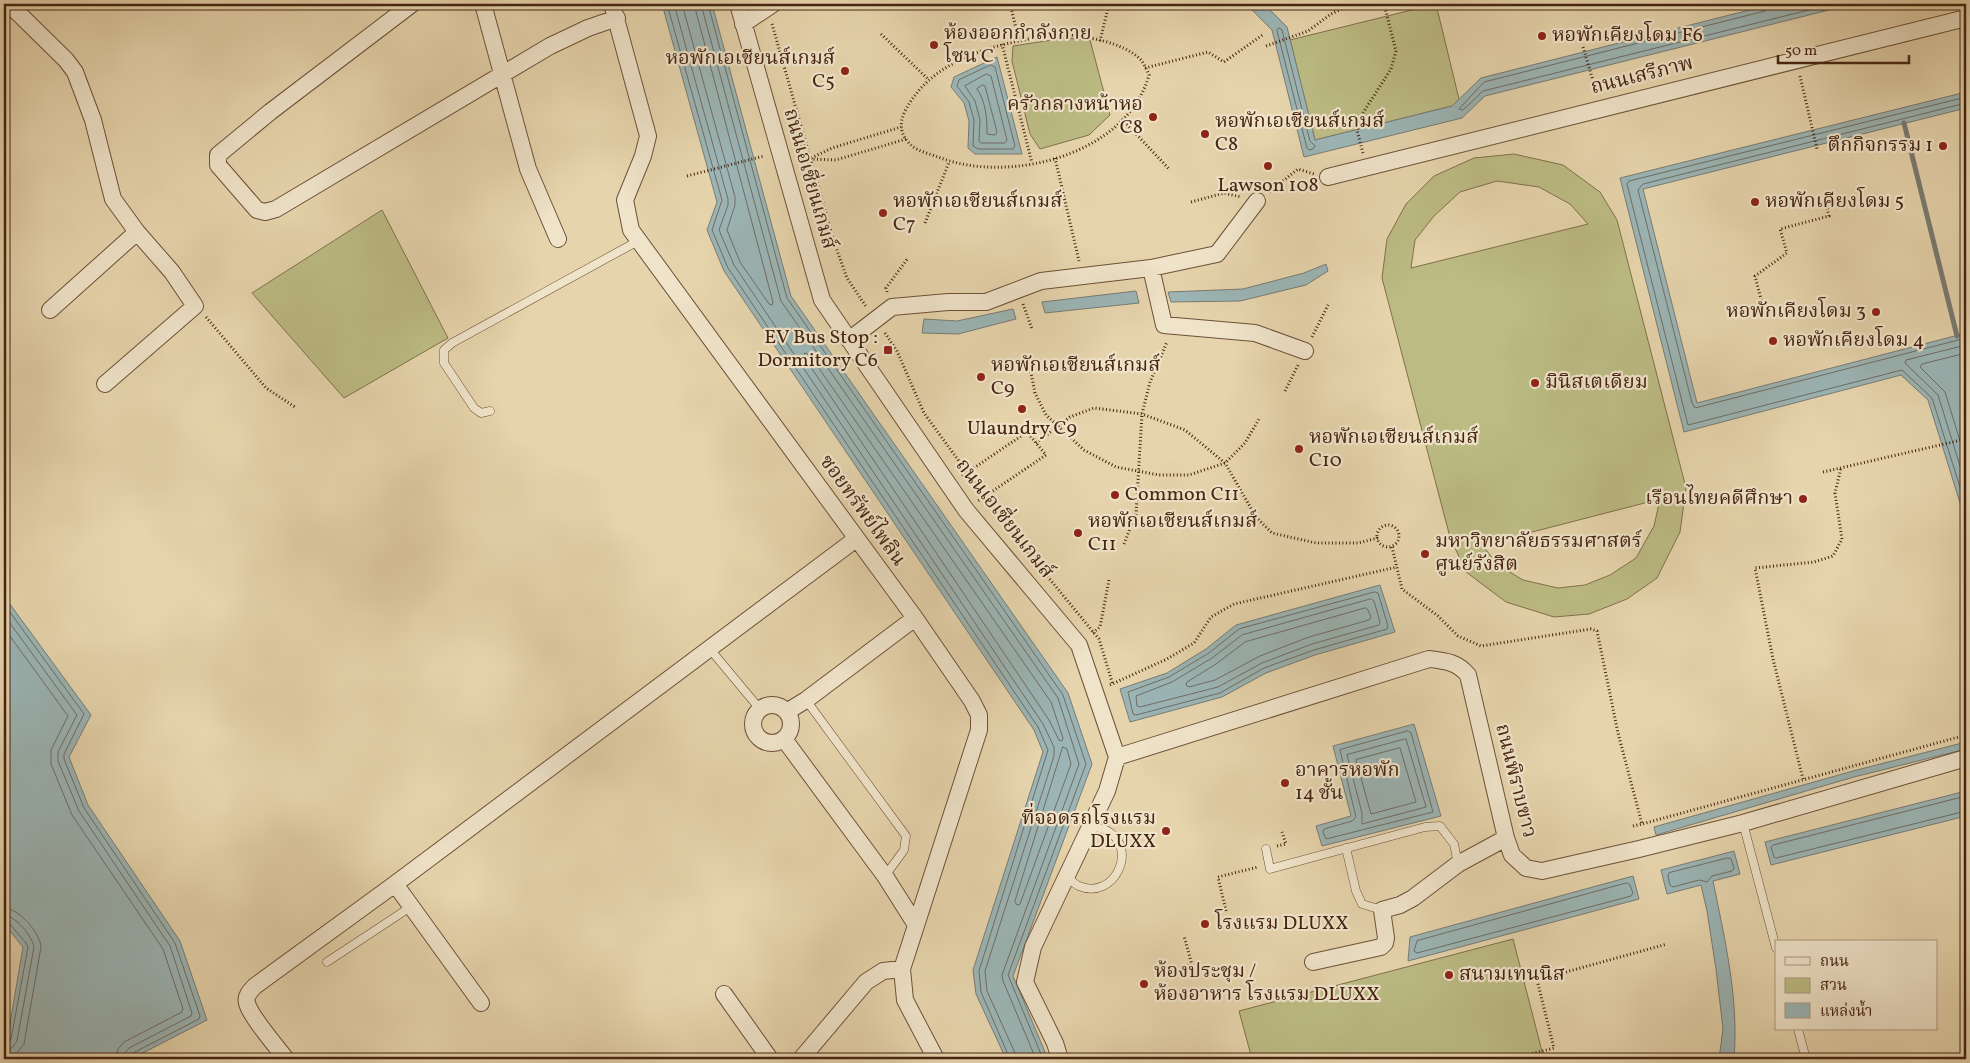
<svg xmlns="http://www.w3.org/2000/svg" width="1970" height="1063" font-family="Vollkorn,'Noto Serif Thai',serif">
  <rect width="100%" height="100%" fill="#e6d4ac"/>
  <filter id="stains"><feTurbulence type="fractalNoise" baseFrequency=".004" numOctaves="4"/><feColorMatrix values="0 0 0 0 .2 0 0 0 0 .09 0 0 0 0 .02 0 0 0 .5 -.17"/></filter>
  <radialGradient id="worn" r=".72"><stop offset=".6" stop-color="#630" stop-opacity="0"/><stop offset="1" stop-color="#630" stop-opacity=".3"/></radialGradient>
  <!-- green -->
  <path fill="#bcbb84" stroke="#81704b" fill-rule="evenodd" d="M1436,4L1459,99L1452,106L1315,140L1290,40Z
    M1065,38L1090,40L1110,115L1089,135L1040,149L1030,134L1012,61L1013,46Z
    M1514,154L1563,165L1600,192L1617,220L1686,488L1680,532L1657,578L1627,599L1589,614L1554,617L1506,602L1466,572L1450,537L1382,278L1387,239L1406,204L1434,176L1474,158ZM1497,181L1539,187L1570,204L1588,224L1411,268L1415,240L1434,216L1460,192ZM1660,499L1654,526L1636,558L1610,575L1585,585L1558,588L1523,580L1498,565L1482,545Z
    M382,210L448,338L344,398L252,293Z
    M1513,939L1544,1059H1252L1239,1011Z"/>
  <!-- water -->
  <path fill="#9bb5b5" stroke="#797b74" d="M662,4H712L791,296L1068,693L1092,764L1013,976L1048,1059H1006L976,994L973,970L1043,752L1034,730L724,271L707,230L717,202Z
    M1246,4H1264L1287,27L1315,140L1452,106L1481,78L1773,4H1853L1485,96L1462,118L1304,157L1272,30Z
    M997,57L1022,154H975L968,148L969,121L964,103L951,87L954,77Z
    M1966,92V108L1643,189L1697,403L1966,333V522L1928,400L1901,375L1684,432L1620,178Z
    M1326,264L1328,271L1306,285L1240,301L1171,302L1168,292L1243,289L1304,273Z
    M1136,291L1139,303L1045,313L1042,302Z
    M1013,309L1016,319L958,334L922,333L924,319L957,321Z
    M1380,585L1395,632L1315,655L1266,673L1222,697L1130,722L1120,689L1167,673L1206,649L1236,625Z
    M4,596L91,715L69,757L88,805L180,941L207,1020L131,1059H4L23,947L4,924Z
    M1414,724L1441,816L1322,846L1316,826L1351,816L1333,746Z
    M1966,742V749L1854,777L1656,835L1654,827L1853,771Z
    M1966,791V816L1771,865L1765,842Z
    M1734,851L1740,874L1713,881C1725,940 1739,999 1734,1059H1719L1723,1029L1716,969L1707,911L1701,885L1667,894L1661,870Z
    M1633,876L1639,899L1408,961L1410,937Z"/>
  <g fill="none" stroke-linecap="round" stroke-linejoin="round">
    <!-- shore -->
    <path stroke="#706c64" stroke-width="1" d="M667,4L722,200L712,230L728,268L1038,727L1048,750L979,971L981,992L1010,1059
      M674,4L728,199V205L719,230L734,265L1043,724L1054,747V756L985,971L987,991L1015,1053L1016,1059
      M682,4L735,197V205L727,230L740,262L769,304L772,305L773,302L694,4
      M701,4L781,301L1058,698L1079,764L1002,975L1003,981L1036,1059
      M708,4L787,298L1063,695L1086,764L1008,975L1043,1059
      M1769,4L1768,8L1765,11L1484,82L1459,109L1463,110L1483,91L1833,4
      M1279,28L1282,30L1310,141L1315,146L1313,149L1309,150L1307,148L1277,31Z
      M991,65L995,67L1015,146L1013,149H978L973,146L974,120L969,102L957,86L959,80Z
      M987,74L991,76L1007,140L1005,143H981L979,141L980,120L975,101L965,86Z
      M983,85L985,86L997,132L995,135L987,134C987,118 986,102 977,89Z
      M1966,97L1629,181L1627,184L1688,425L1902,370L1932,398L1966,506
      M1966,103L1643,184L1638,190L1692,403L1695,408L1966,338
      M1966,345L1906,360L1905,363L1938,395L1966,485
      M805,353L809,354L1051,702L1063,738L1062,741L1059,740L1049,720L804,357Z
      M1966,353L1922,364L1920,367L1945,392L1966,460
      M1375,592L1378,593L1388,626L1387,629L1314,650L1264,668L1220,693L1136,715L1133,714L1128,692L1169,677L1209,653L1239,629Z
      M1371,599L1374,601L1380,622L1379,625L1312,644L1262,663L1218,687L1140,707L1137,706L1136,696L1172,682L1212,658L1242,635Z
      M4,604L84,714L64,754V759L84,808L175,943L200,1016L199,1019L133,1053L130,1059
      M1366,608L1368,610L1371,617L1369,620L1309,637L1260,656L1215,680L1189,687L1186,685L1187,682L1216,664L1245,642Z
      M4,615L77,715L58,752V761L79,811L170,946L192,1013L191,1016L129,1048L125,1053L123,1059
      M4,628L68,716L51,750V764L72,815L163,949L183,1009L182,1012L124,1042L118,1049L116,1059
      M1408,731L1411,733L1433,812L1326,839L1323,832L1324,829L1352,821L1356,817L1340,750Z
      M1406,739L1426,807L1362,824V813L1347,755Z
      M1063,747L1067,749L1071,764L1020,904L1017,905L1015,902Z
      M1400,748L1416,802L1371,814L1356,760Z
      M1966,796L1773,845L1771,847L1774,857L1776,858L1966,811
      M1728,858L1731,859L1734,868L1732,871L1712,876L1707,882L1699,880L1673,887L1670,885L1668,876L1669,873Z
      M1627,883L1630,885L1633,893L1631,896L1417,953L1414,951L1417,941Z
      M4,908C19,908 40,933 41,947L24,1044L15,1055L4,1057
      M4,915C16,916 32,936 34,947L17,1041L12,1048L4,1050
      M4,922L9,923L26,943L28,947L11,1039L8,1043L4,1044"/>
    <!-- stream -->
    <path stroke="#797b74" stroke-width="5" d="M1904,123L1957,336"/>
    <defs>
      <path id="lane" d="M490,411L481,413L474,408L444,363V350L452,343L638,241
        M709,648L759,708
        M806,700L906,836L904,850L885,876
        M1743,823L1776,948
        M1346,848L1356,891L1362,904L1382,910
        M1266,849L1270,869L1425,827L1440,826L1454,844L1458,864
        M1066,876C1070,879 1074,884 1079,886C1114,901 1140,848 1106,830C1102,828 1096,828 1091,826
        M327,962L412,906
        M1798,1029L1806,1059"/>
      <path id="street" d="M9,4L66,60L75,72L93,120L113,199L137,232L172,272L195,306L105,384
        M412,4L270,112L218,155V165L257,210L265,212L276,209L550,46L588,28L617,18
        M483,4L528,169L558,239
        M612,4L648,136L643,156L625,200L631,230L915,618L972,701L979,715V730L902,969L905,1000L936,1059
        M738,4L822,300L966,510L1079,645L1117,757L1107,791L1033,947L1025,982L1055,1043L1060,1059
        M743,24L773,4
        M1328,177L1966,18
        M1151,268L1164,325L1255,333L1305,351
        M50,310L137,232
        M849,340L892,307L948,302H986L1041,281L1151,268L1217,254L1257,201
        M753 724a19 19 0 1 1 38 0a19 19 0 1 1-38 0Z
        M788,711L806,700L915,618
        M784,739L885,876L916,925
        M1117,757L1429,659C1446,661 1457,662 1468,675L1506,838L1512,855L1526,868L1542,871L1639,849L1743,823L1966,758
        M1313,962L1381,947L1385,943L1386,938L1382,910L1400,905L1413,898L1458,864L1506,838
        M724,994L770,1059
        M481,1003L395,884L856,539
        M286,1059C277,1047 250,1016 247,1003C245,996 250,991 255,986L395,884
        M801,1059L866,982L883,971L902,969"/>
    </defs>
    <!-- lane casing -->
    <use href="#lane" stroke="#6e5038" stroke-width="9"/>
    <!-- street casing -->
    <use href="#street" stroke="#6e5038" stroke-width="18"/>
    <!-- path -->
    <path stroke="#462412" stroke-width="3" stroke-dasharray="1 2.5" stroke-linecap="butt" d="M1010,4L1019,40
      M772,24L834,242L847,278L867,308
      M881,34L929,80
      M1058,34C1084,36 1122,41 1141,60C1144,64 1147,70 1149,75C1127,155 1009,185 938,157C930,154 917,151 911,145C900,135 899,123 905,111C934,55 1002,43 1058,34Z
      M1100,41L1109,4
      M1002,44L1032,163
      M1266,46L1308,31L1331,14L1352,4
      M1583,47L1597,94
      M1145,68L1208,52L1224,62L1264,34
      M1800,76L1817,149
      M1122,119L1170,170
      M794,148L806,145
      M1363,153L1357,130L1359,119L1391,69L1396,51L1384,4
      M1055,158L1079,261
      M810,159L836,160L906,139
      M798,162L809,159L832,148L901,127
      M687,176L764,156
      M1269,192L1298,169L1314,174
      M1191,202L1224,193L1241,197
      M925,223L949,162
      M887,292L886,288L908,258
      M1023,304L1032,329
      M1763,307L1755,276L1787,253L1780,229L1829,216L1827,208
      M206,317L266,388L295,407
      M885,333L897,351L924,413L1006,526L1099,639L1113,685
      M1312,337L1329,303
      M1030,368L1035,393L1046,415L1084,450L1116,467L1159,475H1189L1225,463L1245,443L1259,419
      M1285,391L1298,365
      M1036,443L1070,417L1094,408L1142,414L1185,430L1225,463L1256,517L1272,533L1316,543H1358L1378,538
      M1823,472L1966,439
      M962,476L1027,432L1046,455L978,501
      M1377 536a11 11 0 1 1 22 0a11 11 0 1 1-22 0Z
      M1124,544L1136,514L1142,414L1150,382L1167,342
      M1392,547L1402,589L1438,616L1458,636L1481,646L1591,629L1597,631L1618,733L1642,824L1966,735
      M1093,633L1100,627L1109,580
      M1110,685L1167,659L1194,643L1211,617L1234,604L1397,567
      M1803,779L1773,659L1755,568L1814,562L1833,556L1842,539L1835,493L1841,468
      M1633,826L1642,824
      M1966,831L1962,837L1966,855
      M1277,846L1286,844L1282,832
      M1226,911L1218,877L1258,867
      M1181,967L1192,965L1184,936
      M1512,1059L1554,1048L1537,980L1667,944"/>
    <!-- lane -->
    <use href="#lane" stroke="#efe3c9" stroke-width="8"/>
    <!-- street -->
    <use href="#street" stroke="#efe3c9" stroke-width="16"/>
  </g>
  <!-- markers -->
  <g fill="#8f2418" stroke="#efe3c9" stroke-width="2">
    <circle cx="1542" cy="36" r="5"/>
    <circle cx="934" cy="45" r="5"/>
    <circle cx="845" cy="71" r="5"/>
    <circle cx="1153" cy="117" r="5"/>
    <circle cx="1205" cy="134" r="5"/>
    <circle cx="1943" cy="146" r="5"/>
    <circle cx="1268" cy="166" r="5"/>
    <circle cx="1755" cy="202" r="5"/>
    <circle cx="883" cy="213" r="5"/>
    <circle cx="1876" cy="312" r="5"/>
    <circle cx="1773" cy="341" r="5"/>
    <rect x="883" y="345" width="10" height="10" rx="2.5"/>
    <circle cx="981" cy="377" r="5"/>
    <circle cx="1535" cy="383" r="5"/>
    <circle cx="1022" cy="409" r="5"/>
    <circle cx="1299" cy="449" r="5"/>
    <circle cx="1115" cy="495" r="5"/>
    <circle cx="1803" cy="499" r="5"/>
    <circle cx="1078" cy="533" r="5"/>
    <circle cx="1425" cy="554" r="5"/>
    <circle cx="1285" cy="783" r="5"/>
    <circle cx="1166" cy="831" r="5"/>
    <circle cx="1205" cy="924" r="5"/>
    <circle cx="1449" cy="975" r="5"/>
    <circle cx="1144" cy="984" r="5"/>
  </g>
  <g text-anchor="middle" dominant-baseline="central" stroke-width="4.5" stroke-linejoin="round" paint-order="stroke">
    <!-- poi labels -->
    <g font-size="20" fill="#462412" stroke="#efe3c9" text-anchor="start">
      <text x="944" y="34">ห้องออกกำลังกาย<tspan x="944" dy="23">โซน C</tspan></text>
      <text x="1552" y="36">หอพักเคียงโดม F6</text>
      <text x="835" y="59" text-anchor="end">หอพักเอเชียนส์เกมส์<tspan x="835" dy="23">C5</tspan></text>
      <text x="1143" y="105" text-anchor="end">ครัวกลางหน้าหอ<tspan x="1143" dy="23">C8</tspan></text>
      <text x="1215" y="122">หอพักเอเชียนส์เกมส์<tspan x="1215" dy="23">C8</tspan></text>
      <text x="1933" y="146" text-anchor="end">ตึกกิจกรรม 1</text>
      <text x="1268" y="186" text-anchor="middle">Lawson 108</text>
      <text x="893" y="202">หอพักเอเชียนส์เกมส์<tspan x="893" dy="23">C7</tspan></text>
      <text x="1765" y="202">หอพักเคียงโดม 5</text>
      <text x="1866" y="312" text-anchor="end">หอพักเคียงโดม 3</text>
      <text x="878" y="338" text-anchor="end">EV Bus Stop :<tspan x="878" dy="23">Dormitory C6</tspan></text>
      <text x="1783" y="341">หอพักเคียงโดม 4</text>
      <text x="991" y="366">หอพักเอเชียนส์เกมส์<tspan x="991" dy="23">C9</tspan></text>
      <text x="1545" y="383">มินิสเตเดียม</text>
      <text x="1022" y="429" text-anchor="middle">Ulaundry C9</text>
      <text x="1309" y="438">หอพักเอเชียนส์เกมส์<tspan x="1309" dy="23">C10</tspan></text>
      <text x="1125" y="495">Common C11</text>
      <text x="1793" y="499" text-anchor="end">เรือนไทยคดีศึกษา</text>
      <text x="1088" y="522">หอพักเอเชียนส์เกมส์<tspan x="1088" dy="23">C11</tspan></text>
      <text x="1435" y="542">มหาวิทยาลัยธรรมศาสตร์<tspan x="1435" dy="23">ศูนย์รังสิต</tspan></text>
      <text x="1295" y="771">อาคารหอพัก<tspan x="1295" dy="23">14 ชั้น</tspan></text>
      <text x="1156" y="819" text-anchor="end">ที่จอดรถโรงแรม<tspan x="1156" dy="23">DLUXX</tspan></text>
      <text x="1215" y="924">โรงแรม DLUXX</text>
      <text x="1154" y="972">ห้องประชุม /<tspan x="1154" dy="23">ห้องอาหาร โรงแรม DLUXX</tspan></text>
      <text x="1459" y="975">สนามเทนนิส</text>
    </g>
    <!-- street labels -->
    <g font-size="20" fill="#462412" stroke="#efe3c9">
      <text transform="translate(1642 76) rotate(-14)">ถนนเสรีภาพ</text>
      <text transform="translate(809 179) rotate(74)">ถนนเอเซี่ยนเกมส์</text>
      <text transform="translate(862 511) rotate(54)">ซอยทรัพย์ไพลิน</text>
      <text transform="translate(1004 519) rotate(52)">ถนนเอเซี่ยนเกมส์</text>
      <text transform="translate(1515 781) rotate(76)">ถนนพิราบขาว</text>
    </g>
  </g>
  <!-- margin -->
  <rect width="1970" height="1063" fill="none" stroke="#e6d4ac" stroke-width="20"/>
  <rect x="5" y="5" width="1960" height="1053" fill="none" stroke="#462412" stroke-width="2.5"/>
  <rect x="10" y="10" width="1950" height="1043" fill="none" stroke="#462412"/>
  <!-- legend -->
  <rect x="1775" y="940" width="162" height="90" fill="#efe3c9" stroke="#ab9780"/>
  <rect x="1785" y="957" width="25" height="8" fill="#efe3c9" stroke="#ab9780"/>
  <text x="1820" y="966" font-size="15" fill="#462412">ถนน</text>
  <rect x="1785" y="978" width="25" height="15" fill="#bcbb84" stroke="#ab9780"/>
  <text x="1820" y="990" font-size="15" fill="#462412">สวน</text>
  <rect x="1785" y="1003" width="25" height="15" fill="#9bb5b5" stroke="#ab9780"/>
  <text x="1820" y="1016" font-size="15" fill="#462412">แหล่งน้ำ</text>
  <!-- scale -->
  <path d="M1778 55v8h131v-8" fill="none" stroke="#462412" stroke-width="2.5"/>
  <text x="1785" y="55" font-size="15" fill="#462412" stroke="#efe3c9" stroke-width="4" paint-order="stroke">50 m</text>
  <rect width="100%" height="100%" filter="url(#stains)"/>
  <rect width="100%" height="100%" fill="url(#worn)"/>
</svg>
